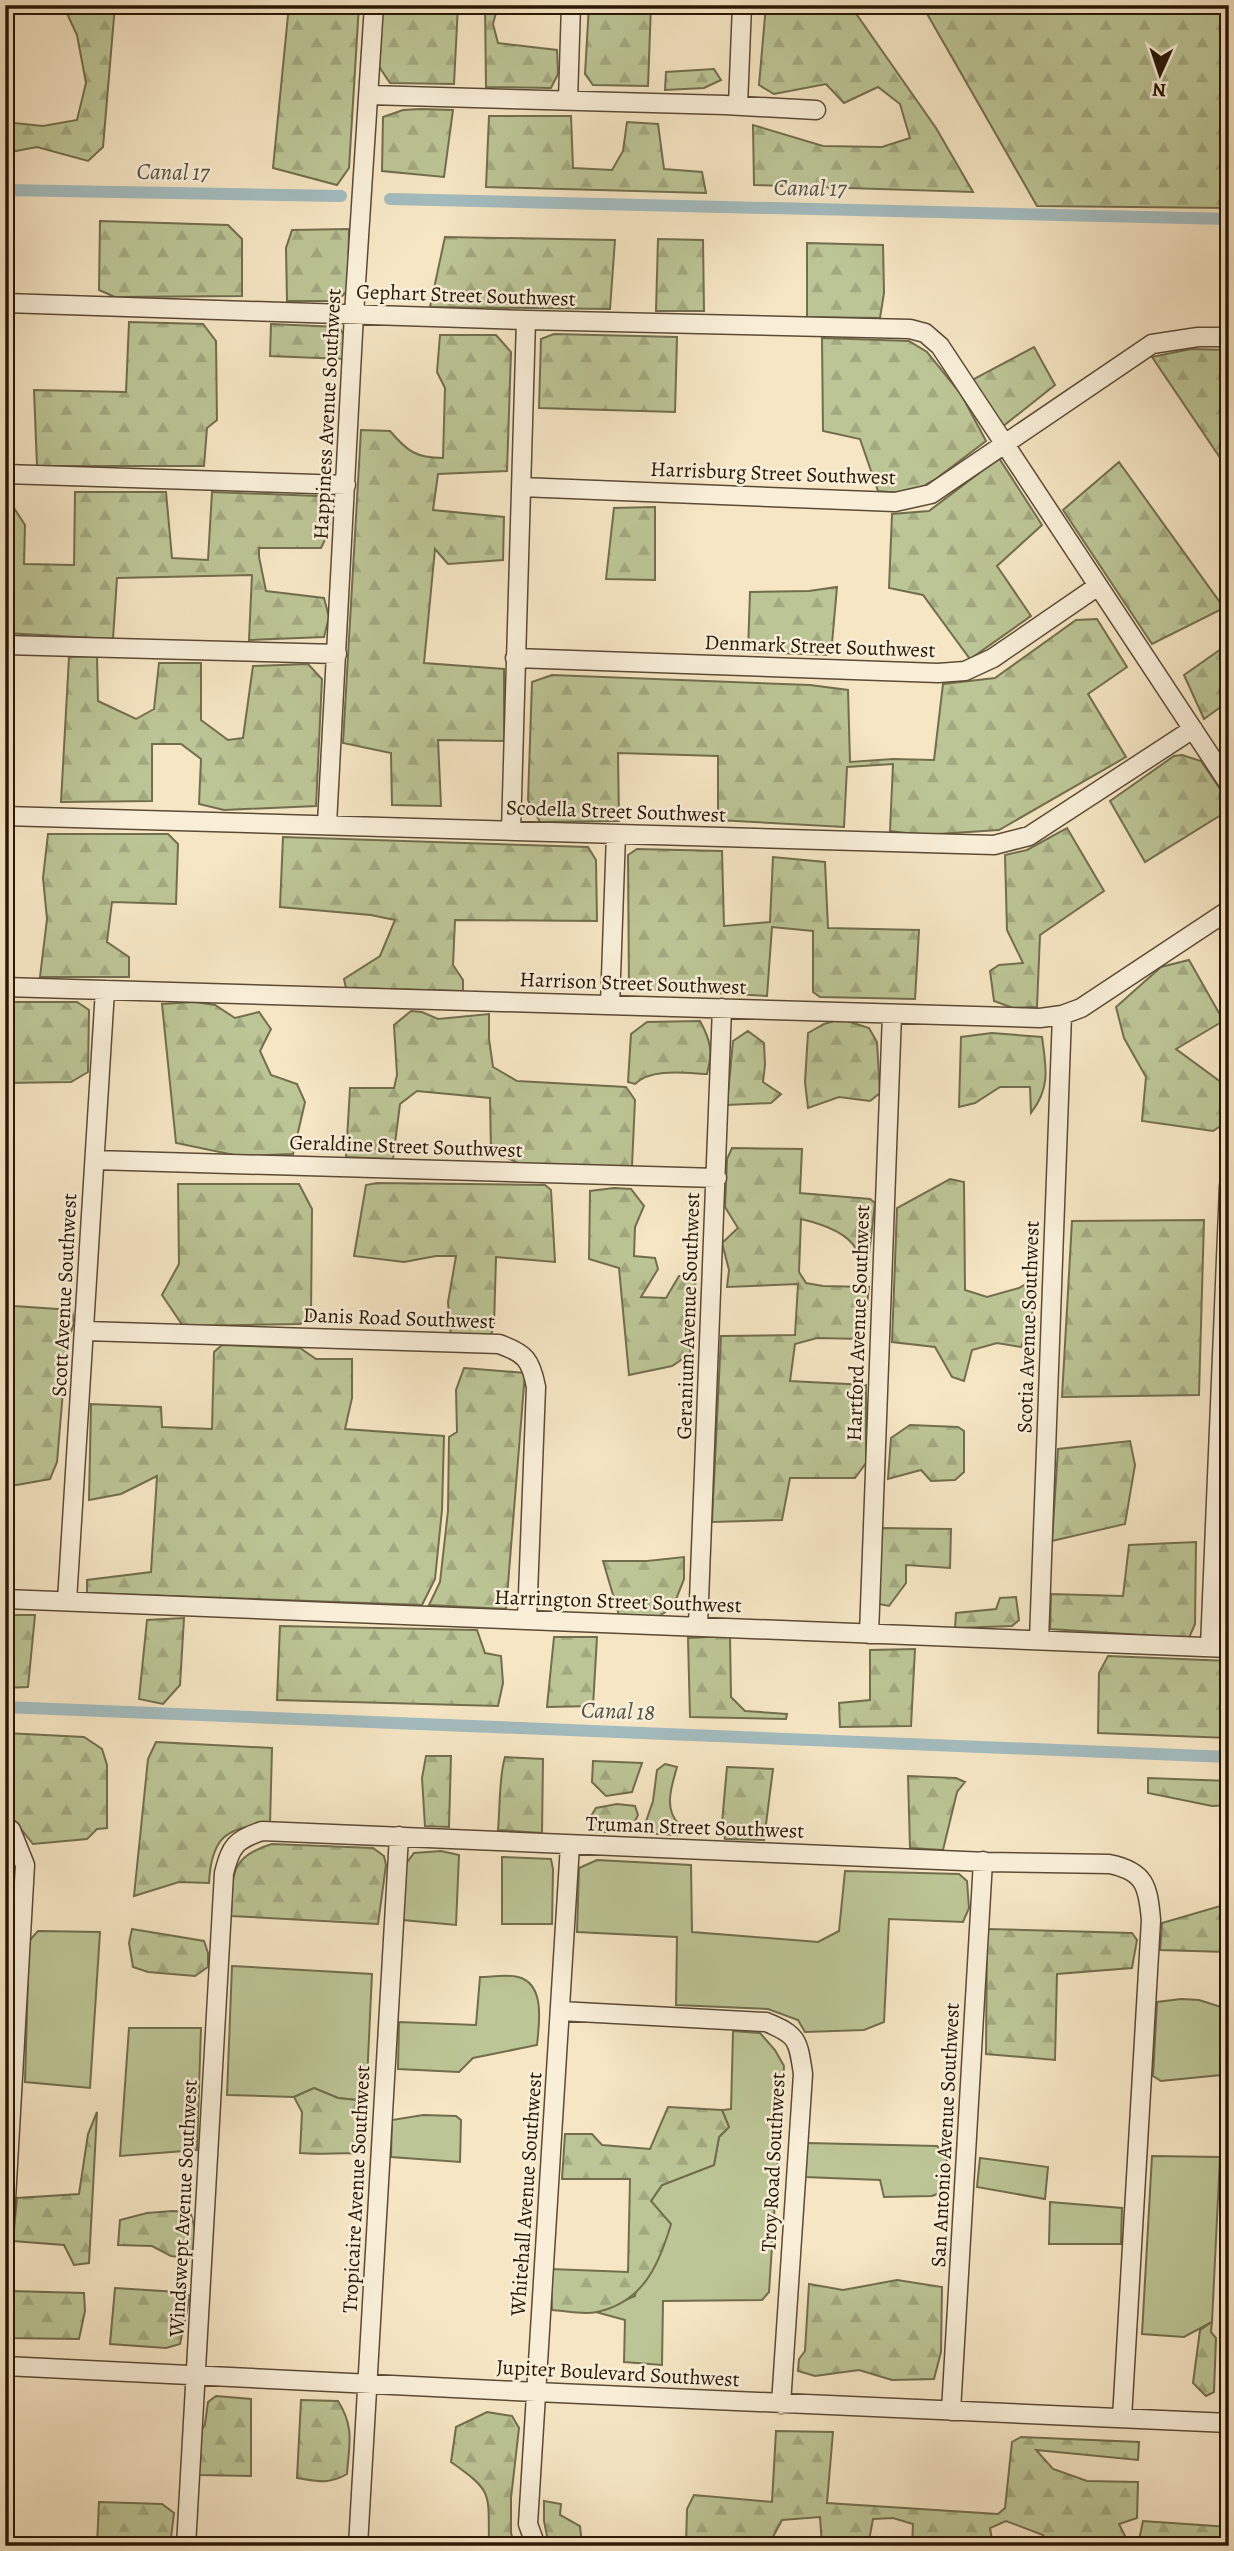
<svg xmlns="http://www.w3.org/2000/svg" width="1234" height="2551" font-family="Alegreya,serif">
  <defs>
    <pattern id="forest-firs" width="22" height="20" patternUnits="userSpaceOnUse" patternTransform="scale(1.75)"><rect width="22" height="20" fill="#bcc595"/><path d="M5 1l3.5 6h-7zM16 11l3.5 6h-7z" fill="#a2a87f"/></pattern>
  </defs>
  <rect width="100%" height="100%" fill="#f6e6c4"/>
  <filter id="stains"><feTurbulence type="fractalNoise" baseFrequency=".00286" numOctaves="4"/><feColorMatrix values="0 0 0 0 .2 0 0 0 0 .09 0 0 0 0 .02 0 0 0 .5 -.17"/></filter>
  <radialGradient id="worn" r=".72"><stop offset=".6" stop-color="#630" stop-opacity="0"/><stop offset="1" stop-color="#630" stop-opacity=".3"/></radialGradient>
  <!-- green -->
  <path fill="#bcc595" stroke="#726e4d" stroke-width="2" d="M665,1764L677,1767C672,1785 663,1809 679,1824L678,1835L642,1833L653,1801L657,1770Z
    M441,1851L459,1855L456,1925L403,1920L405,1865L414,1853Z
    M502,1857L551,1859L553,1869L552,1924H502Z
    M5,1859L12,1876L5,1966Z
    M597,1860L691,1865L692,1932L818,1942L839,1931L845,1871L959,1874L967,1881L969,1908L963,1922L889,1919L884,2022L864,2030L805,2032L798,2020L768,2009L676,2005L677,1937L577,1932L579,1868Z
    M38,1931L100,1932L90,2088L25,2082L29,1941Z
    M232,1966L372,1974L366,2101L338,2098L314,2088L294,2097L227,2095Z
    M480,1977C491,1977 507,1974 518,1977C546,1984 539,2024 537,2045L473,2058L459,2072L398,2069L399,2022L476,2025Z
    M1181,1999L1199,2000L1221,2007V2075L1161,2081L1153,2076L1157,2002Z
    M129,2028H201L197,2150L120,2156Z
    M733,2031L760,2033L775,2050L784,2066L769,2292L762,2300L663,2301L662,2365L624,2362L625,2320L596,2312L635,2296L651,2201L662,2185L714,2165L719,2137L729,2127L722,2110L731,2109Z
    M423,2115L456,2116L461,2120L460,2162L391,2157L392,2120Z
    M807,2143L937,2146L947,2157L945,2191L932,2196L884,2197L880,2180L805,2177Z
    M1152,2156L1220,2157L1212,2322L1184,2337L1142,2334Z
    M980,2158L1048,2167L1045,2199L977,2187Z
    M1050,2202L1122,2208L1121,2244H1049Z"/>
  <!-- forest -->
  <path fill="url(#forest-firs)" stroke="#726e4d" stroke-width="2" d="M63,5H115L103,147L88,161L37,147L5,153V122L43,126L77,120L86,83L77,35Z
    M289,5H359L349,168L337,185L273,168Z
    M383,5H458L454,84L390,83L378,65Z
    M485,5H498L493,24L498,43L557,50L558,74L551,88L486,87Z
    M589,5H651L648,86L593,85L585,74Z
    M766,5H850L936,128L973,192L754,185L753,125L823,146L882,147L910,138L900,104L878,87L844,103L826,84L774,94L759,85Z
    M922,5H1229V208L1037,206Z
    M714,69L721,80L704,88L665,90L666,72Z
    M421,109L453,110L444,177L382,171L383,117L403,110Z
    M489,116H571L573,168L612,170L623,151L627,122L658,124L664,169L702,172L706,193L486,187Z
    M100,221L228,225L242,239V296L115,297L99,290Z
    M349,229L348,290L337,301H287L286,248L292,230Z
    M445,237L615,240L610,309L430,307Z
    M658,239L703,240L704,311H656Z
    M807,243L883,245L884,293L880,318L807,317Z
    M129,322L203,324L216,341L217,420L207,428L204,466H37L34,390L126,392Z
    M271,324L339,327L344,335L343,359L270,356Z
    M554,334L677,337L675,412L539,408L541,339Z
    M440,335H496L511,352L507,471L438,474L433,510L504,517L503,560L448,564L435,549L424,663L504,669V741L438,740L441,806L392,805L391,753L343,743L361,430L390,431C407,451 416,458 443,458L445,388L437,372Z
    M822,338L909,341L927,352L961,394L986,441L937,478L910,494L878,491L860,439L823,431Z
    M1034,347L1055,385L1002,427L972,380Z
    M1191,349L1229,350V471L1152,357Z
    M999,458L1042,525L997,566L1031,616L970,659L923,595L889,588L892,514L929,511Z
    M1119,462L1224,608L1152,644L1063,510Z
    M75,492H166L172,558L208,560L212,492L319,496C333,518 333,525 321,548H259V557L266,591L324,598L329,617L324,637L249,640L252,575L117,578L113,639L5,633V494L25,525L24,564L74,565Z
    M655,507V580L606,579L614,508Z
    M837,587L831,655L748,652L750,592L809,591Z
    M1097,619L1127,667L1088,694L1126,757L999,830L922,835L890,831L893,764L847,767L844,827L718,820V756L618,753L619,821L540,822L528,800L532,682L552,675L810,685L848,690L850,762L893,759L934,760L943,684L995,678L1076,620Z
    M1221,649L1229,650V701L1204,719L1184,675Z
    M97,656L98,701L136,719L154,709L159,663H201V720L228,740L243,738L253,666L308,664L322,679L316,806L224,810L199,804L201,759L181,744H152V801L61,802L69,657Z
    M1182,755L1201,761L1229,802V810L1145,862L1110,801L1174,756Z
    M1067,828L1104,891L1040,935L1037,1007L1013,1008L994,1001L990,971L999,965L1023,963L1007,930L1005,855L1027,850Z
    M48,834H168L178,844L176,904L112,902L107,942L129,957V977H40L47,919L43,878Z
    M283,837L588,847L596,860L597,921L455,920L453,965L463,980V991L346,988L344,979L380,956L395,920L371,915L280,907Z
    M637,849L722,851L724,926L770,922L773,857L825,862L828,928L919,930L915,999L820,997L813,992V931L772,927L767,996L629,988L628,855Z
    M1189,960L1219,1013L1229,1008V1026L1225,1020L1176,1049L1229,1088V1109L1225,1123L1213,1131L1142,1121L1146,1077L1124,1038L1116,1007L1161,967Z
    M5,1002H77L89,1010L88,1072L71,1082L5,1083Z
    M195,1002L215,1005L235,1018L259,1012L271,1029L260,1051L271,1075L297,1084L305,1102L293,1154L239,1156L176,1143L162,1004Z
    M411,1011L422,1012L438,1019L489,1014V1039L493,1067L517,1081L626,1087L635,1100L632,1166L522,1165L491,1150L490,1098L417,1091L400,1104L393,1159L346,1157L350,1088H394L397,1075L394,1025Z
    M841,1019L869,1028L877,1042L880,1093L870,1101L839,1097L808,1108L805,1082L808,1033L824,1024Z
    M700,1021C711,1041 713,1052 707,1074C685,1073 651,1068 635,1084L628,1082L631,1034L647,1022Z
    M748,1031L764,1043L765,1065L763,1082L781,1094L771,1103L727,1105L733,1041Z
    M992,1033L1042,1037C1046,1067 1051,1087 1031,1113L1030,1087H1000L975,1103L959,1107L961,1037Z
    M732,1148L802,1149L800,1193L870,1199L875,1203L867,1272H859C859,1265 860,1255 856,1249C847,1232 818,1223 801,1219L799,1272L806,1283L823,1286L869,1287L863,1339L817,1338L795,1344L790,1381L866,1385V1463L855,1478H790L782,1520L712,1522L721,1336L795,1335L798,1284L727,1287L729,1270L722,1243L738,1228L725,1207L727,1159Z
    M950,1179L964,1182L965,1290L987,1297L1019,1288L1038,1277L1031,1320L1021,1347L997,1343L972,1350L964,1381L952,1377L935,1347L892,1342L897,1208Z
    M377,1183L545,1185L551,1190L555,1262L496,1257L494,1326L490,1337H451L448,1302L456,1256H436L404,1262L354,1256L366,1185Z
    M178,1184H299L312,1209L311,1317L300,1324L183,1326L162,1295L179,1264Z
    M614,1188L631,1189L644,1206L635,1227L634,1256L655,1258L658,1269L641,1297L666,1298L679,1276H696L690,1354L672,1366L629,1375L619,1268L589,1259L590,1191Z
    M1204,1220L1199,1395L1062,1397L1072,1221Z
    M5,1258L10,1263V1284L14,1306L72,1310L74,1323L67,1344L57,1462L50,1479L5,1487Z
    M222,1345L300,1348L316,1359H352V1398L345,1429L444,1436L442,1510L435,1579L422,1605L87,1593V1580L151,1572L157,1476L121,1494L89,1500L91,1404L161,1407L162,1427L212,1429L214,1352Z
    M464,1368L525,1373L506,1609L429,1605L440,1582L448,1511L449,1437L457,1432L456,1390Z
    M910,1425L958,1427L964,1431V1472L955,1480L931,1481L921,1470L888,1479L891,1438Z
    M1130,1441L1135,1465L1125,1524L1052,1541L1058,1449Z
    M880,1528L951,1529L950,1568L906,1565V1583L889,1606L879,1604Z
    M1196,1542L1195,1624L1189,1638L1050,1629L1051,1594L1123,1596L1129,1545Z
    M684,1557V1579L673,1607L653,1620L619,1615L603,1561H647Z
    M1016,1597L1019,1620L1012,1626L955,1628L956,1613L996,1609L1000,1598Z
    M5,1615H35L28,1687L5,1688Z
    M184,1618L180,1685L163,1704L139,1699L147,1620Z
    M280,1626L477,1630L485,1653L501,1656L503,1683L498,1706L277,1700Z
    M730,1636L731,1697L745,1711L787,1714L786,1719L690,1717L688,1638Z
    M554,1637H597L593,1706L547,1707Z
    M915,1649L911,1726L840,1727L839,1703L870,1700V1650Z
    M1108,1656L1229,1661V1738L1098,1733L1099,1673Z
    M5,1733L84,1737L102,1749L107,1765V1828L97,1829L87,1839L33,1844L5,1809Z
    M156,1742L272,1748L270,1825C226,1825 211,1839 209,1883L179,1882L134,1896L148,1759Z
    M426,1756H451L449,1827L425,1826L422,1778Z
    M505,1757L543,1759L542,1833L498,1830C500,1809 499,1776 505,1757Z
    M593,1761L642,1763L632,1792L606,1796L592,1782Z
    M727,1767L773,1769L764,1840L725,1839L722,1823Z
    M908,1776L956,1778L965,1782L957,1792L943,1850L910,1848Z
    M1148,1778L1229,1781V1805L1212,1806L1148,1793Z
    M617,1804L635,1806L638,1815L630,1832H593L591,1816L596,1808Z
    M272,1844L373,1848L384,1856L386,1865L378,1924L231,1916C233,1876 228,1857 272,1844Z
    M1227,1904L1225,1952L1160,1950L1162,1923Z
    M132,1929L204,1941L208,1953V1967L195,1976L148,1972L133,1967L129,1943Z
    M987,1929L1132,1933L1137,1940L1132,1968L1057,1974L1055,2060L986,2054Z
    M314,2088L338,2098L366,2101L364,2154C343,2152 322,2155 300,2153L302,2112L294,2097Z
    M668,2107L722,2110L729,2127L719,2137L714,2165L662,2185L651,2201L671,2224C659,2265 643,2302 597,2312C584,2315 566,2311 552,2310L551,2269L628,2272L630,2179H562L565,2134H592L602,2145L650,2149Z
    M97,2112L89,2263L74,2265L64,2245L13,2241L17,2198L79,2194L88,2134Z
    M173,2211L190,2212C196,2227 197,2244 189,2258L171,2256L152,2246L118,2245L120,2220L147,2213Z
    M897,2280L942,2287L941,2352L934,2379L892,2380L859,2370L815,2376L798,2371L799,2359L805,2351L809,2284L843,2290Z
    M115,2288L178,2292L190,2296L180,2344L166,2348L110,2344Z
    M9,2291L84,2293L85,2311L79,2339L7,2338Z
    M1212,2322L1211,2332L1216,2338L1214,2392L1206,2396L1193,2383L1200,2330Z
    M216,2396L251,2399V2476L197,2475L198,2437L205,2424L208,2402Z
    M301,2400L338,2401C355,2428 349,2444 347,2474C328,2485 317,2481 297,2478Z
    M487,2412L512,2416L519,2428L511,2498V2533L515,2546H487L489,2543C488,2493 494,2492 451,2462L456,2427Z
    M776,2431L833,2432L827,2503L998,2514L1005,2508L1012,2442L1021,2437L1139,2442L1138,2460L1036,2450L1053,2469L1087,2481L1138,2482L1137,2518L1119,2524L1128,2542L1138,2545L1143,2521L1229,2527V2546H1049L1043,2535L1006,2521L990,2528L993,2546H912L913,2524L893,2518L873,2519L868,2546H822L820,2517L782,2520L768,2546H686L687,2509L694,2495L772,2502Z
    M544,2501L561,2504L560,2515L580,2526L582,2546H549L544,2521Z
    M99,2502L162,2504L174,2513L170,2546H97Z"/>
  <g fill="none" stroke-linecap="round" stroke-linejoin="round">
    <!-- stream -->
    <path stroke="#727a75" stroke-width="3.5" d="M1222,2394L1229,2268"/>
    <!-- canal -->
    <path stroke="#a3bcbf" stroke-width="12" d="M5,190L341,196
      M390,199L1229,219
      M5,1707L1229,1757"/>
    <defs>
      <path id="minor" d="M369,95L725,105L816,110
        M568,100L571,5
        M738,105L742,5
        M5,303L526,320L910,329L925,333L940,346L1229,784
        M5,474L346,485
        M521,487L895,502L931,494L1152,344L1198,337H1229
        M5,645L337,654
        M515,658L938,673L965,671L993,658L1098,586
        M5,816L994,845L1029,836L1193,729
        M327,824L354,314L374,5
        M511,831L526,320
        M5,987L1040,1018L1062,1015L1081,1008L1229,910
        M610,1005L616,834
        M95,1160L717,1178
        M85,1331L499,1344C525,1353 531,1360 536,1387L527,1620
        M5,1599L1229,1648
        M67,1601L105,990
        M698,1626L722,1008
        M869,1634L892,1014
        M1039,1640L1062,1015
        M1210,1647L1229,1186
        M5,1827L11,1830L25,1865L5,2217
        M560,2011L766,2022C798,2035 798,2040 803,2074L781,2404
        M5,2366L536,2392L1229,2423
        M951,2411L983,1861
        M186,2546L224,1873C231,1846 235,1840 262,1831L987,1862L1109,1864C1145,1871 1148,1886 1151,1920L1122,2418
        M358,2546L399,1836
        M536,2546L528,2524L570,1845"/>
    </defs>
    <!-- minor casing -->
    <use href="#minor" stroke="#5c4b35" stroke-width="21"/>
    <!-- minor -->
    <use href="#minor" stroke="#f9efd9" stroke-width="18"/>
  </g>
  <g text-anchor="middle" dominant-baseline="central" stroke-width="5" stroke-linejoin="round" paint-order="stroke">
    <!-- street labels -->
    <g font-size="21" fill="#281705" stroke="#f9efd9">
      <text transform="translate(466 295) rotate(2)">Gephart Street Southwest</text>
      <text transform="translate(327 414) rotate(-87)">Happiness Avenue Southwest</text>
      <text transform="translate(773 473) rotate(2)">Harrisburg Street Southwest</text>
      <text transform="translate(820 646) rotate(2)">Denmark Street Southwest</text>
      <text transform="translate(616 811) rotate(2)">Scodella Street Southwest</text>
      <text transform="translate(633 983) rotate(2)">Harrison Street Southwest</text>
      <text transform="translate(406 1146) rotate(2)">Geraldine Street Southwest</text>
      <text transform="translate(64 1295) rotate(-87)">Scott Avenue Southwest</text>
      <text transform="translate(688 1316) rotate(-88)">Geranium Avenue Southwest</text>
      <text transform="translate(399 1318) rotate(2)">Danis Road Southwest</text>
      <text transform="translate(858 1323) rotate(-88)">Hartford Avenue Southwest</text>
      <text transform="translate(1028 1327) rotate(-88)">Scotia Avenue Southwest</text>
      <text transform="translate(618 1601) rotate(2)">Harrington Street Southwest</text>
      <text transform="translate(695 1827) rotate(2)">Truman Street Southwest</text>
      <text transform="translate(945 2135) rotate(-87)">San Antonio Avenue Southwest</text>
      <text transform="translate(773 2162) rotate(-87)">Troy Road Southwest</text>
      <text transform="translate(356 2189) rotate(-87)">Tropicaire Avenue Southwest</text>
      <text transform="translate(526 2194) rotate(-86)">Whitehall Avenue Southwest</text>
      <text transform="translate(183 2208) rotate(-87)">Windswept Avenue Southwest</text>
      <text transform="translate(618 2373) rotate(3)">Jupiter Boulevard Southwest</text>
    </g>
    <!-- water labels -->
    <g font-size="23" font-style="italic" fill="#535146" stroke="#f9efd9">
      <text transform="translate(173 172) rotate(1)">Canal 17</text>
      <text transform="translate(810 188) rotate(1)">Canal 17</text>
      <text transform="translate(618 1711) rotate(2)">Canal 18</text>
    </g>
  </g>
  <!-- margin -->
  <rect width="1234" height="2551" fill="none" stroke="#f6e6c4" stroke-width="28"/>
  <rect x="7" y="7" width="1220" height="2537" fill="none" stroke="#281705" stroke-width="3.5"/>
  <rect x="14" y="14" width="1206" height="2523" fill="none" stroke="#281705" stroke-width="2"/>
  <!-- north arrow -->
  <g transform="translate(1160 74) rotate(183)" stroke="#f9efd9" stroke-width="5" paint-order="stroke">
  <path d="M0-5L12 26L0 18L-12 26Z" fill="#281705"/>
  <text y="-10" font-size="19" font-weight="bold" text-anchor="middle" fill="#281705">N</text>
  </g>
  <rect width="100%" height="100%" filter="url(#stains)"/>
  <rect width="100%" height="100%" fill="url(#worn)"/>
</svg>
